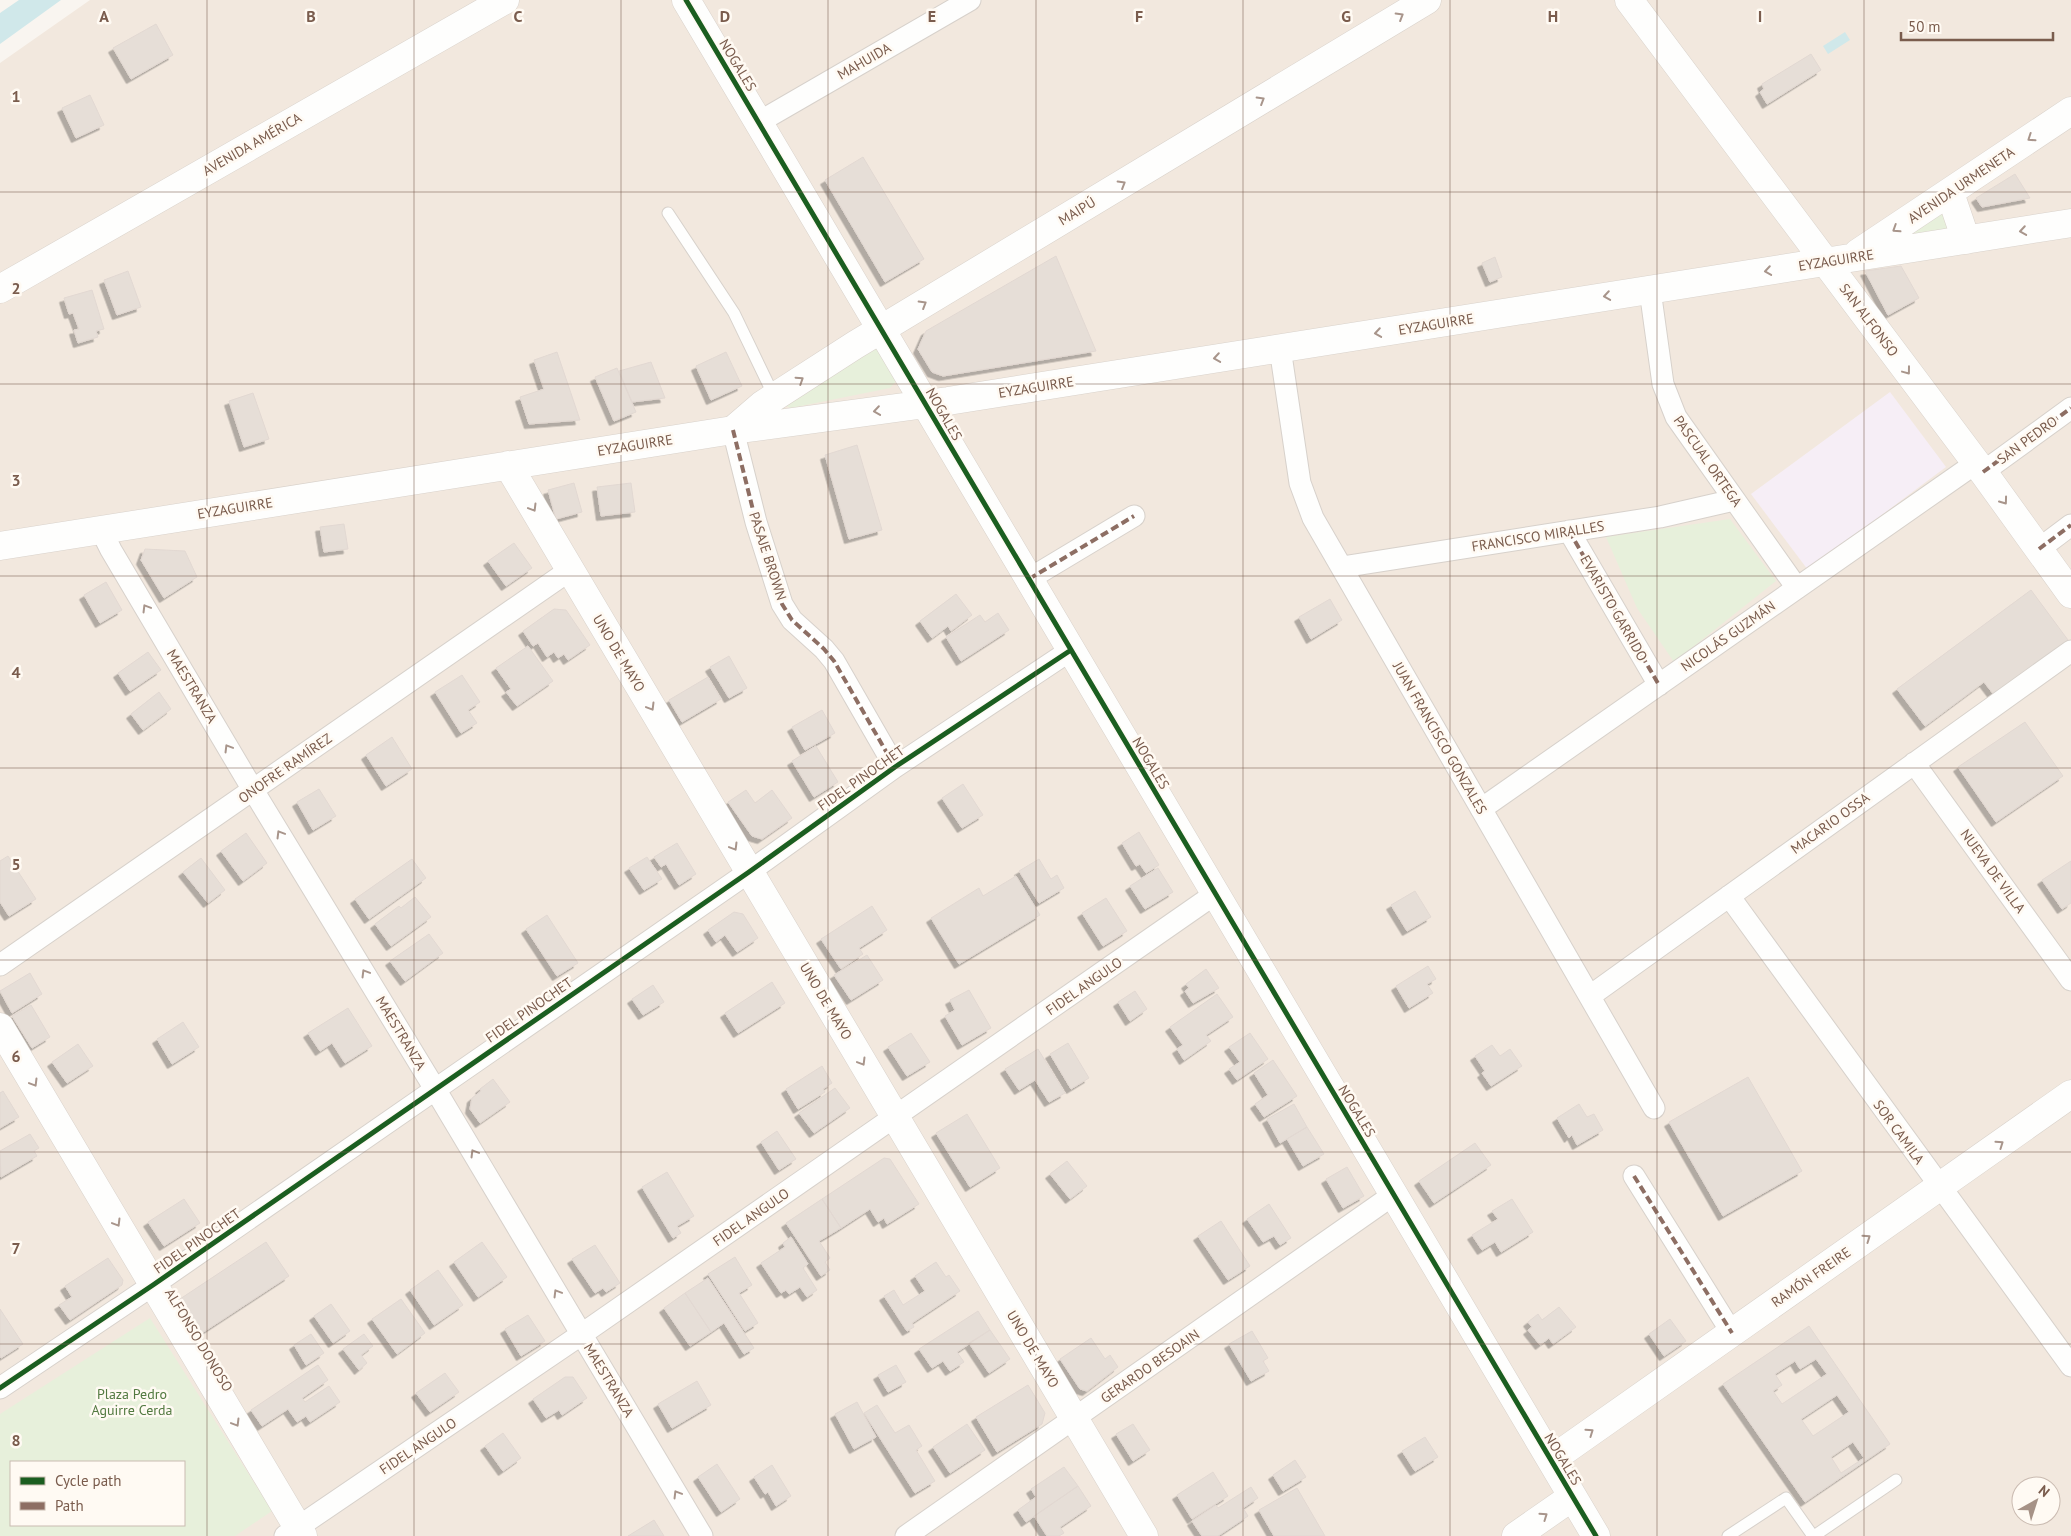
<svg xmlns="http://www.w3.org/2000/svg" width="2071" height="1536" font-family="'PT Sans',sans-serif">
  <defs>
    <filter id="shadow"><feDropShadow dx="-4.5" dy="4.5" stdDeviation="0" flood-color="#0004"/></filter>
  </defs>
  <rect width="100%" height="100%" fill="#f9f5f0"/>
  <!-- residential -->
  <path fill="#f2e8de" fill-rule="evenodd" d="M90,0H2071V1536H0V63ZM11,1462H184V1525H11ZM2021,1486H2051V1516H2021Z"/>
  <!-- education -->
  <path fill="#f6eef6" d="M1890,392L1946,467L1808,570L1751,494Z"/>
  <!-- green -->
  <path fill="#e7f0db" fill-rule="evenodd" d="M1946,205L1957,237L1884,247Z
    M878,347L898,379L890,388L791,408L786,406L785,397Z
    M1730,519L1776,581L1674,662L1637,608L1606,537Z
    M150,1318L272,1511L235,1536H0V1414ZM184,1462V1525H11V1462Z"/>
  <!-- water -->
  <path fill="#d0e8ea" d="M19,0H61L0,44V13Z
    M1845,32L1850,40L1828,54L1823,46Z"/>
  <!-- building -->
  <path fill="#e6ded7" stroke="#e2d8d2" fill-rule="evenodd" filter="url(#shadow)" d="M156,24L173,55L131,79L113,48Z
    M1811,54L1821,70L1767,104L1760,92L1764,89L1762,84Z
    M90,95L104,125L76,138L62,108Z
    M863,157L924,259L885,282L825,180Z
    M2015,174L2030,198L1982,207L1976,198Z
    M1056,256L1096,351L943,376L932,372L918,349L926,331Z
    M1495,257L1502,277L1490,282L1482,263Z
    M1901,266L1919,298L1888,315L1865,271Z
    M128,271L141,307L117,315L104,280Z
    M92,290L104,329L96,331L98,337L78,343L74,330L79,329L73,313L69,314L64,298Z
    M557,352L580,420L529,424L520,397L544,389L534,360Z
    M726,352L742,386L711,400L696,366Z
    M651,362L665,398L632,402L619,371Z
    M617,368L636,412L614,421L595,377Z
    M253,393L269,439L244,447L229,401Z
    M857,445L882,530L849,539L825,455Z
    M574,483L582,512L556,519L548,490Z
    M631,483L635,512L601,516L597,487Z
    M344,524L348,549L324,552L320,527Z
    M514,543L532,568L506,586L488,561Z
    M145,549L185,551L197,577L164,598L141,560Z
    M106,582L122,610L100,623L84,595Z
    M2031,590L2068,640L1994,695L1984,682L1925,726L1897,689Z
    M956,594L972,615L951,631L948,626L932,638L920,621Z
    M1330,599L1342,620L1311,639L1299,617Z
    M554,609L566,610L590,645L568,660L564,654L558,658L554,652L547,657L538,643L533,646L523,631Z
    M998,613L1009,630L961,661L946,637L980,615L985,622Z
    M528,646L553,681L517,706L506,692L511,689L496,668Z
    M148,652L161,670L130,691L118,673Z
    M729,656L747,688L729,698L710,667Z
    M462,675L480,702L468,710L477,723L461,733L435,692Z
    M708,677L721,699L682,722L669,700Z
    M159,692L171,709L143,730L131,714Z
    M822,710L835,733L805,750L792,727Z
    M2025,722L2063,776L1996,822L1958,767Z
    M392,737L412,769L386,786L366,755Z
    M816,746L838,782L814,797L792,761Z
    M963,784L983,815L962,828L942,798Z
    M319,789L336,816L313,830L297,802Z
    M746,790L755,803L772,790L792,818L762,839L752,836L728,802Z
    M1139,832L1159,865L1146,873L1140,864L1136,866L1122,843Z
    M246,833L267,863L243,881L221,851Z
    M677,843L696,874L679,885L666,864L661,867L654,857Z
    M8,856L36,899L9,916L0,902V861Z
    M647,857L662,879L644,890L629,868Z
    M201,858L225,890L208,903L183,872Z
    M412,859L426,878L369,919L355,899Z
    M1039,859L1051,879L1057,875L1064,888L1039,903L1019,871Z
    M2071,861V903L2062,909L2042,880Z
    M1158,868L1173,892L1145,909L1130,886Z
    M1016,876L1040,915L959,964L931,918L979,888L983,896Z
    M1415,891L1431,917L1407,931L1391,905Z
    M415,897L431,917L391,946L375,924L399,906L401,908Z
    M1106,898L1127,931L1103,946L1082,913Z
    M872,906L887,930L859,948L863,954L841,969L821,939Z
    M734,912L743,914L758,938L737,952L725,935L716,942L708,930Z
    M547,915L578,963L557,976L526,929Z
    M429,934L443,953L405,981L390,961Z
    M867,955L883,980L851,1000L834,975Z
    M1428,966L1436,979L1427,984L1433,993L1409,1008L1396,986Z
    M1206,969L1219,988L1193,1003L1185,991L1189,988L1186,984Z
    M30,973L42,994L12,1013L0,991Z
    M772,982L785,1003L738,1033L725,1013Z
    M653,985L664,1002L643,1015L632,999Z
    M969,990L991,1028L962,1045L945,1016L955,1010L950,1000Z
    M1135,991L1147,1009L1130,1021L1118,1002Z
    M1217,994L1233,1017L1206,1035L1211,1041L1184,1060L1177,1049L1183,1045L1170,1027Z
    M31,1005L50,1037L32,1048L12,1016Z
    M348,1008L372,1046L345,1063L332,1043L320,1051L308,1033Z
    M183,1022L199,1047L172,1064L157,1039Z
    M911,1033L930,1062L907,1076L888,1047Z
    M1250,1033L1268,1059L1237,1080L1229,1069L1240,1062L1229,1047Z
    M1068,1043L1089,1078L1071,1089L1050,1054Z
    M78,1044L93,1066L67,1083L52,1062Z
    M1492,1045L1500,1056L1510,1049L1522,1066L1491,1086L1482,1073L1485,1071L1475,1056Z
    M1038,1049L1065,1093L1049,1102L1035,1080L1019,1090L1005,1069Z
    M1273,1060L1297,1096L1264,1117L1255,1104L1268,1095L1254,1073Z
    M822,1066L832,1083L823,1089L825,1092L798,1109L786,1089Z
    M1748,1077L1802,1171L1723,1216L1669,1122Z
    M493,1079L510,1102L480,1123L470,1109L472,1098L481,1091L480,1089Z
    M835,1088L850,1108L814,1133L799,1113Z
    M3,1091L19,1117L0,1128V1093Z
    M1294,1104L1307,1127L1280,1143L1267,1119Z
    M1579,1104L1587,1117L1594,1114L1603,1130L1577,1145L1572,1135L1569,1138L1557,1118Z
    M967,1114L1000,1168L970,1187L936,1133Z
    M1307,1127L1324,1154L1303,1166L1287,1139Z
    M777,1131L796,1159L779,1170L761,1142Z
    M30,1134L39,1148L34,1151L37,1156L1,1177L0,1151Z
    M1475,1143L1491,1165L1434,1203L1419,1181Z
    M884,1158L890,1159L919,1204L887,1224L884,1218L878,1222L870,1209L841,1228L822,1199Z
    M1067,1161L1087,1186L1070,1199L1050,1174Z
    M1347,1167L1364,1196L1343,1208L1326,1179Z
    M667,1172L694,1216L677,1226L681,1233L673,1238L642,1187Z
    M184,1199L200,1223L164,1246L148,1222Z
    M822,1199L841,1228L819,1241L830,1258L825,1262L830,1270L821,1276L786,1223Z
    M1512,1199L1533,1232L1501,1252L1495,1242L1482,1250L1472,1235L1498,1219L1492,1211Z
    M1269,1204L1291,1238L1280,1245L1274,1236L1263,1242L1247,1219Z
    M1221,1221L1250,1266L1228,1280L1198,1236Z
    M791,1237L808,1264L803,1268L817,1290L807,1297L800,1287L789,1294L786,1290L781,1293L761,1263L785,1247L783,1243Z
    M266,1242L289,1276L202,1333L180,1299Z
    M482,1242L507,1277L478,1297L454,1262Z
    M595,1245L620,1283L606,1292L603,1288L595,1293L572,1259Z
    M735,1257L752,1285L739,1293L758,1323L745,1331L708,1274Z
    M108,1258L123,1280L122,1285L70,1320L59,1305L72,1297L65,1286Z
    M936,1262L946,1277L949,1275L960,1291L912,1323L914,1327L907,1331L884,1296L894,1290L903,1305L925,1291L915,1276Z
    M438,1270L463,1305L434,1325L410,1290Z
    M708,1278L754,1348L744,1354L724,1323L711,1332L685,1293Z
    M685,1293L711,1332L690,1346L664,1308Z
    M401,1299L425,1333L397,1354L372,1319Z
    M331,1304L350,1331L333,1343L314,1316Z
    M1559,1307L1576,1327L1553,1344L1549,1338L1540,1345L1528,1330L1532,1327L1528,1322L1538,1314L1542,1320Z
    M0,1309L23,1344L1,1358L0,1356Z
    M978,1311L990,1330L957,1352L964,1362L950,1371L943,1361L932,1368L919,1349Z
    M528,1315L545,1341L521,1356L505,1329Z
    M1670,1319L1686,1341L1664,1356L1649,1334Z
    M1809,1326L1890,1444L1805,1502L1723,1384ZM1816,1359L1827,1374L1782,1404L1773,1391L1782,1385L1775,1374L1795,1361L1800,1369ZM1837,1395L1849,1412L1813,1436L1801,1419ZM1853,1442L1864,1458L1841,1473L1831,1457Z
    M990,1330L1010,1359L989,1373L969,1343Z
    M1252,1331L1268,1358L1263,1361L1269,1371L1251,1381L1229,1344Z
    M311,1334L324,1353L306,1365L294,1345Z
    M364,1334L373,1346L361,1355L367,1363L359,1370L343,1349Z
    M1091,1338L1105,1359L1110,1355L1118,1367L1087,1391L1080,1389L1060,1359Z
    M318,1365L328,1380L302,1398L305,1402L329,1386L340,1402L310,1422L306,1416L297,1422L288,1409L262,1426L251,1410Z
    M896,1365L906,1382L888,1392L878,1375Z
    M445,1373L459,1392L430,1412L416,1393Z
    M565,1377H573L587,1398L562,1415L559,1410L546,1418L533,1399Z
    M697,1381L711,1405L672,1428L658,1404Z
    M1028,1385L1045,1413L1042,1424L997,1452L976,1417Z
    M857,1402L876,1437L854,1449L835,1414Z
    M877,1405L895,1433L909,1425L922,1446L916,1450L935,1481L915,1493L864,1413Z
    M967,1424L985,1450L950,1473L933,1447Z
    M1133,1424L1150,1450L1133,1461L1116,1434Z
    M503,1433L521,1458L503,1471L485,1446Z
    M1425,1437L1438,1457L1415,1471L1402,1451Z
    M1295,1460L1306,1477L1283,1491L1273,1475Z
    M717,1464L740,1499L721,1512L698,1477Z
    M772,1465L791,1496L776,1506L768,1492L765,1494L754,1477Z
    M1064,1467L1078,1486L1026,1522L1018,1510L1036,1497L1031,1489Z
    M1213,1472L1228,1496L1192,1519L1177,1495Z
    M1078,1486L1091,1506L1060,1527L1064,1533L1059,1536H1047L1034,1516Z
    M1251,1487L1258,1498L1243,1508L1248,1516L1218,1536H1202L1192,1521L1216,1505L1218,1508Z
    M1297,1488L1325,1536H1274L1259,1510Z
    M654,1520L664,1536H628Z"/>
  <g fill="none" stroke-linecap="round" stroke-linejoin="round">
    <defs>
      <path id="lane" d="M668,213L734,313L774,396
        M1728,1536L1786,1498L1813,1536
        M1814,1536L1896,1480"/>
      <path id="street" d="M759,122L970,0
        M1650,290L1663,384L1676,417L1797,588
        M1280,348L1300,483L1313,518L1654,1108
        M733,430L756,522L782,604L792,620L824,649L834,661L895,767
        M1983,472L2071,408
        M101,530L111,550L253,790L435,1089L702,1536
        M1569,531L1659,685
        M2039,549L2071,525
        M1342,567L1660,517L1734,500
        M1029,579L1134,516
        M1914,763L2071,980
        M1481,809L1976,463
        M1729,896L2071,1366
        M0,965L570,570
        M1590,996L2071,651
        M1634,1176L1732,1333
        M0,1388L153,1285L749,872L895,767L1071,650
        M285,1536L582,1334L1215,894
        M906,1536L1393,1195"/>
      <path id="secondary" d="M686,0L1596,1536
        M1629,0L1983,472L2071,594
        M1950,193L1966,240
        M1858,253L2071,111
        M0,289L505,0
        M733,430L762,405L855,345L1427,0
        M508,465L1144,1536
        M0,546L733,430L948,401L2071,223
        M0,1027L303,1536
        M1551,1460L2071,1094
        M1516,1536L1572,1497"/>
    </defs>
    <!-- lane casing -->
    <use href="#lane" stroke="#d7d1cb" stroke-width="13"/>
    <!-- street casing -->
    <use href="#street" stroke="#d7d1cb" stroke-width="23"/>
    <!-- secondary casing -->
    <use href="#secondary" stroke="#d9d2cb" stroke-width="29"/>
    <!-- lane -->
    <use href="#lane" stroke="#fefefd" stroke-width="11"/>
    <!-- street -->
    <use href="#street" stroke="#fefefd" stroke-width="21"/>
    <!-- secondary -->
    <use href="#secondary" stroke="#fefefd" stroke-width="28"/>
    <!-- quiet -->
    <path stroke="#8d6e63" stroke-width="4" stroke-dasharray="8 4" stroke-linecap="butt" d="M733,430L756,522L782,604L792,620L824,649L834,661L895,767
      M1983,472L2071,408
      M1569,531L1659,685
      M2039,549L2071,525
      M1029,579L1134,516
      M1634,1176L1732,1333"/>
    <defs>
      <path id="cycleway" d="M686,0L1596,1536
        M0,1388L153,1285L749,872L895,767L1071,650"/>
    </defs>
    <!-- cycleway casing -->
    <use href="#cycleway" stroke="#fffaf3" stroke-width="8"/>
    <!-- cycleway -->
    <use href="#cycleway" stroke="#1b5e20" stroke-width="5"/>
  </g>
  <!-- one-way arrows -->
  <defs><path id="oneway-chevron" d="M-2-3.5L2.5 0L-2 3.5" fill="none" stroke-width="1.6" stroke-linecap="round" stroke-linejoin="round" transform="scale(1.25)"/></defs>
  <g stroke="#a8958b">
    <use href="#oneway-chevron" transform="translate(1400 16) rotate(-31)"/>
    <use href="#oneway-chevron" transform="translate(1261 100) rotate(-31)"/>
    <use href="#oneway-chevron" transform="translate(2031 138) rotate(146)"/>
    <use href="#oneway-chevron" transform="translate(1122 184) rotate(-31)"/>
    <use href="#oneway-chevron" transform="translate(1896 229) rotate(147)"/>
    <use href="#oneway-chevron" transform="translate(2023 231) rotate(171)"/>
    <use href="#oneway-chevron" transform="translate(1768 271) rotate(171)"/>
    <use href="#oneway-chevron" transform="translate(1607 296) rotate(171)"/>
    <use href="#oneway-chevron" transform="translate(923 304) rotate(-31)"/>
    <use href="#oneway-chevron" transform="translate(1378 333) rotate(171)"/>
    <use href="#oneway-chevron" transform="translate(1217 358) rotate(171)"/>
    <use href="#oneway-chevron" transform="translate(1907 371) rotate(53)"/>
    <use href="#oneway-chevron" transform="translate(800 380) rotate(-33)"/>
    <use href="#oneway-chevron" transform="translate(877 411) rotate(172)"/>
    <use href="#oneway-chevron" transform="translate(2004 501) rotate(54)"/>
    <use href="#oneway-chevron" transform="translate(533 508) rotate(59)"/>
    <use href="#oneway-chevron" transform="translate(146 608) rotate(-121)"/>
    <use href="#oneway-chevron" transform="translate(651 707) rotate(59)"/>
    <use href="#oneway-chevron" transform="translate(228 748) rotate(-121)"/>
    <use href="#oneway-chevron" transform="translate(280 834) rotate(-121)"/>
    <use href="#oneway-chevron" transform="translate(734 847) rotate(59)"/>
    <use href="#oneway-chevron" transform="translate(365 973) rotate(-121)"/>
    <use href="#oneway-chevron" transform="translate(862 1062) rotate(59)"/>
    <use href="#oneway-chevron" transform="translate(34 1083) rotate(59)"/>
    <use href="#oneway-chevron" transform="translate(2000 1144) rotate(-35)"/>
    <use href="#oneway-chevron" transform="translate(474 1153) rotate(-121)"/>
    <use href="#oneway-chevron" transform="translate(117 1223) rotate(59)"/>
    <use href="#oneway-chevron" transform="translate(1867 1238) rotate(-35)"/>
    <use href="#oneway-chevron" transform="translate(557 1293) rotate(-121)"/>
    <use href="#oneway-chevron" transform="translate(236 1423) rotate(59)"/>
    <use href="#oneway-chevron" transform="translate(1590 1432) rotate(-35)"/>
    <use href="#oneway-chevron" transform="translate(677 1494) rotate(-121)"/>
    <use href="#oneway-chevron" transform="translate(1544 1516) rotate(-35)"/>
  </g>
  <!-- grid -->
  <path fill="none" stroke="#7a5c4d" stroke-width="1" stroke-opacity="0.55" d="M207,0V1536M414,0V1536M621,0V1536M828,0V1536M1036,0V1536M1243,0V1536M1450,0V1536M1657,0V1536M1864,0V1536M0,192H2071M0,384H2071M0,576H2071M0,768H2071M0,960H2071M0,1152H2071M0,1344H2071"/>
  <g text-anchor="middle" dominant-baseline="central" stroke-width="5" stroke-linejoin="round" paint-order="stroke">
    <!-- street labels -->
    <g font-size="14" fill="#7a5c4d" stroke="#fffaf3">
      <text transform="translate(864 61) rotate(-30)">MAHUIDA</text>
      <text transform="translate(738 65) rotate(59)">NOGALES</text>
      <text transform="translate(252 144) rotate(-30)">AVENIDA AMÉRICA</text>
      <text transform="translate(1961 185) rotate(-34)">AVENIDA URMENETA</text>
      <text transform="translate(1077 211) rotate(-31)">MAIPÚ</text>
      <text transform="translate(1836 260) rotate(-9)">EYZAGUIRRE</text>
      <text transform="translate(1869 320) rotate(53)">SAN ALFONSO</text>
      <text transform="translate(1436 324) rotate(-9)">EYZAGUIRRE</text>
      <text transform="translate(1036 387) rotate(-9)">EYZAGUIRRE</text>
      <text transform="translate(944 414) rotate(60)">NOGALES</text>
      <text transform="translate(2027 440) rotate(-36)">SAN PEDRO</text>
      <text transform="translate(635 445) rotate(-9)">EYZAGUIRRE</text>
      <text transform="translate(1708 461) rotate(55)">PASCUAL ORTEGA</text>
      <text transform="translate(235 508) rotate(-9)">EYZAGUIRRE</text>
      <text transform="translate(1538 536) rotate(-9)">FRANCISCO MIRALLES</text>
      <text transform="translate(768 556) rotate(72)">PASAJE BROWN</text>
      <text transform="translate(1614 608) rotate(60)">EVARISTO GARRIDO</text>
      <text transform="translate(1728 636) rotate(-35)">NICOLÁS GUZMÁN</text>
      <text transform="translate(619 653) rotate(59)">UNO DE MAYO</text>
      <text transform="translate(192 686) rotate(59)">MAESTRANZA</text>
      <text transform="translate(1440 738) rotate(60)">JUAN FRANCISCO GONZALES</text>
      <text transform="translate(1151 763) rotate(59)">NOGALES</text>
      <text transform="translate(285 768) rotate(-35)">ONOFRE RAMÍREZ</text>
      <text transform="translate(861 778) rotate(-35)">FIDEL PINOCHET</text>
      <text transform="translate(1830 823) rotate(-36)">MACARIO OSSA</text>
      <text transform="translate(1993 871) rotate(54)">NUEVA DE VILLA</text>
      <text transform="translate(1084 986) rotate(-35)">FIDEL ANGULO</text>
      <text transform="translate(826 1001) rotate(59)">UNO DE MAYO</text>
      <text transform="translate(529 1010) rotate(-35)">FIDEL PINOCHET</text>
      <text transform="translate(401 1033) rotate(59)">MAESTRANZA</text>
      <text transform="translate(1357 1111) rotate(59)">NOGALES</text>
      <text transform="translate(1899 1132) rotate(54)">SOR CAMILA</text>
      <text transform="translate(751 1217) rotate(-35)">FIDEL ANGULO</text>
      <text transform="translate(197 1241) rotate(-35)">FIDEL PINOCHET</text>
      <text transform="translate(1811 1277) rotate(-35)">RAMÓN FREIRE</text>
      <text transform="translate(199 1340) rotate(59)">ALFONSO DONOSO</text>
      <text transform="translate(1033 1349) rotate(59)">UNO DE MAYO</text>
      <text transform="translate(1150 1366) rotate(-35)">GERARDO BESOAIN</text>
      <text transform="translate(609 1380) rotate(59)">MAESTRANZA</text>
      <text transform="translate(418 1446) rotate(-34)">FIDEL ANGULO</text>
      <text transform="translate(1563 1459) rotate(59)">NOGALES</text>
    </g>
    <!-- park labels -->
    <g font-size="14" fill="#537a41" stroke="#fffaf3">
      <text x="132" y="1394">Plaza Pedro<tspan x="132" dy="16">Aguirre Cerda</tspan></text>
    </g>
  </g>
  <g font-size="16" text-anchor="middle" font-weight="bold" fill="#7a5c4d" stroke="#fffaf3" stroke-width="5" stroke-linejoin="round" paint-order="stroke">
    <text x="104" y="22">A</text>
    <text x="311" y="22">B</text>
    <text x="518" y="22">C</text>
    <text x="725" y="22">D</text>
    <text x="932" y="22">E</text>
    <text x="1139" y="22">F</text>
    <text x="1346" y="22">G</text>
    <text x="1553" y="22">H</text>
    <text x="1760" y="22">I</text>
    <text x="16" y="102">1</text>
    <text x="16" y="294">2</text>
    <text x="16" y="486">3</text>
    <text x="16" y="678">4</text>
    <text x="16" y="870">5</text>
    <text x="16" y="1062">6</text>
    <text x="16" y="1254">7</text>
    <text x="16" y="1446">8</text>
  </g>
  <!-- legend -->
  <rect x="10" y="1461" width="175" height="65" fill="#fffaf3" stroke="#cabbb1"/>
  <rect x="20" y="1477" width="25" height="8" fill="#1b5e20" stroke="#cabbb1"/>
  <text x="55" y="1486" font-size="15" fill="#7a5c4d">Cycle path</text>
  <rect x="20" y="1502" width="25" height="8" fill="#8d6e63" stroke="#cabbb1"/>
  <text x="55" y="1511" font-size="15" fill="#7a5c4d">Path</text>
  <!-- north arrow -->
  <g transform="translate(2036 1501) rotate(39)"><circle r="24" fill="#fffaf3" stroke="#cabbb1"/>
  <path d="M0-4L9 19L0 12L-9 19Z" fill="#a69286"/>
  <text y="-8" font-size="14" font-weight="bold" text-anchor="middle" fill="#7a5c4d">N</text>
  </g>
  <!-- scale -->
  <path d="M1901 32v8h152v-8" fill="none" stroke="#7a5c4d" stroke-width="2.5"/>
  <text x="1908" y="32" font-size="15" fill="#7a5c4d" stroke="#fffaf3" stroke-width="4" paint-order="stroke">50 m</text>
</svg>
